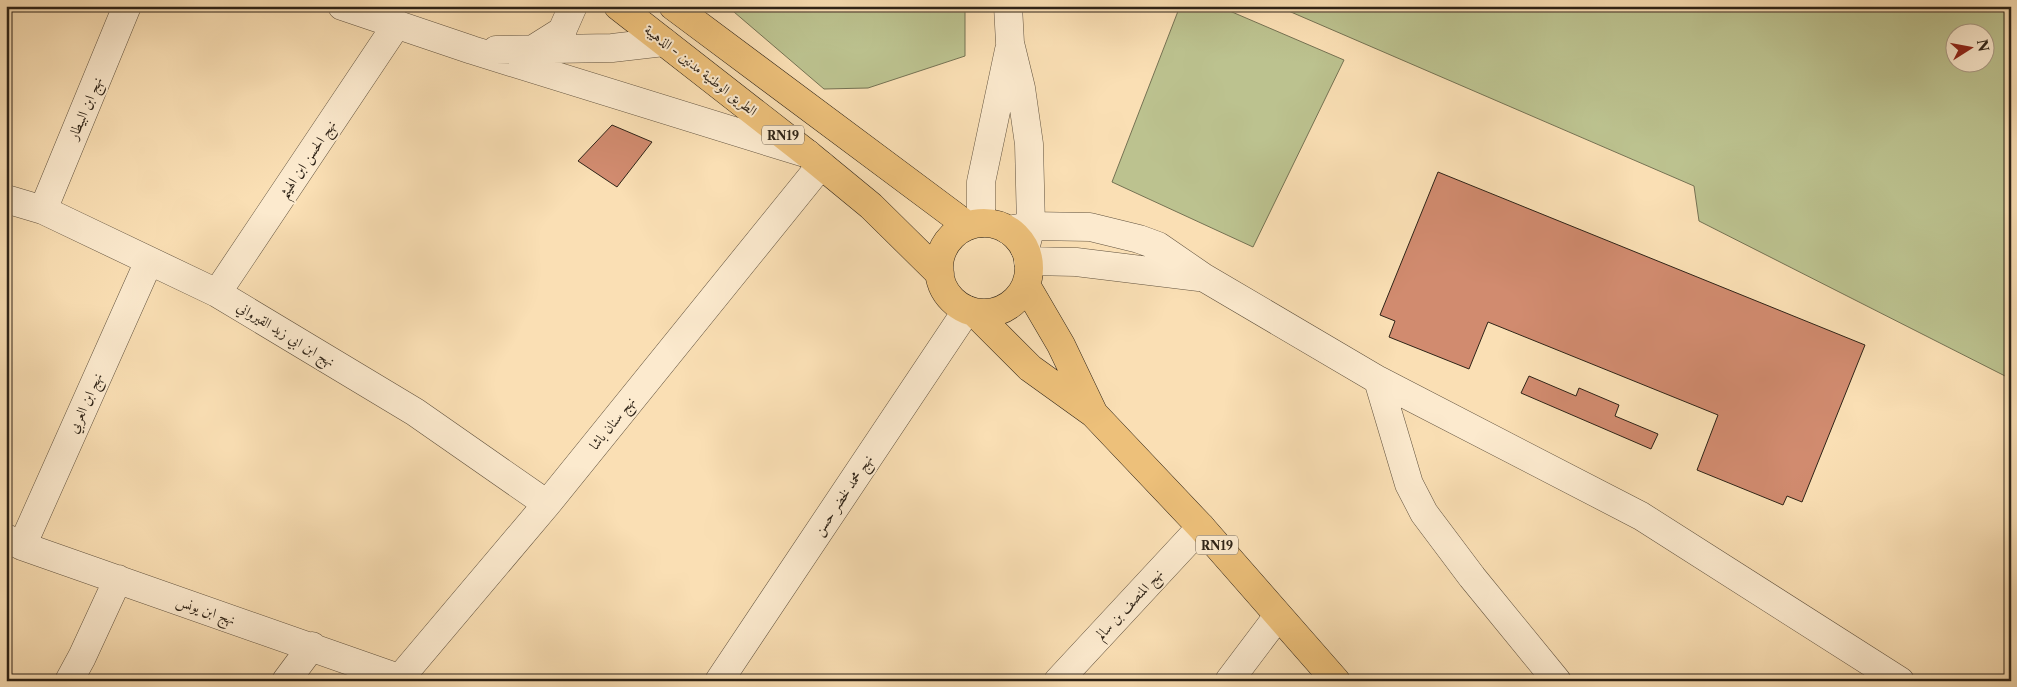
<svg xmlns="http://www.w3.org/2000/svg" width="2017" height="687" font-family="'Libre Caslon Text',Amiri,serif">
  <rect width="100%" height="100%" fill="#fadfb4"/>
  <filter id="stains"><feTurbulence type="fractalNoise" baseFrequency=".004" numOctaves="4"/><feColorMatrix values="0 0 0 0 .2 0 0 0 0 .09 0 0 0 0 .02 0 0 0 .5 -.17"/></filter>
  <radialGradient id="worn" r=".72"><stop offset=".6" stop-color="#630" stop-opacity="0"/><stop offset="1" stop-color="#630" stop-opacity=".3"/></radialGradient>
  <!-- green -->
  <path fill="#bcc28f" stroke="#757253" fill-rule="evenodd" d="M727,6H965V56L868,88L824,89Z
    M1180,6H1218L1344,60L1253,247L1112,182Z
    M1277,6H2011V379L1699,221L1694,186ZM1954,32H1984V62H1954Z"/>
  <!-- building -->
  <path fill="#d18b6f" stroke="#2e2317" d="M612,125L652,142L617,187L578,161Z
    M1438,172L1865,345L1802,502L1787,496L1783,505L1697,470L1718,415L1488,322L1469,369L1389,337L1395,321L1380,315Z
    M1529,376L1576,396L1579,388L1619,405L1615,416L1658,434L1651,449L1521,393Z"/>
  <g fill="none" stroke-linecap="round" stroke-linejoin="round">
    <defs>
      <path id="minor" d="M1008,6L1010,43L1021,88L1029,144L1031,226L1025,249
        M6,199L43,210L217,293L415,412L547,504
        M43,210L127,6
        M981,223V182L1009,50
        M1008,230L1031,226L1090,227L1139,239L1158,246L1203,277L1378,380L1641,516L1900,681
        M1028,261L1076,262L1199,277
        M217,293L397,24
        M1378,380L1409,484L1424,513L1472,577L1557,681
        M6,538L22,546L407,681
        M22,546L149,261
        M400,678L547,504L821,165
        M69,681L82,657L118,579
        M286,681L312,646
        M719,681L967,310
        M1058,681L1201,527
        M1229,681L1278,616"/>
      <path id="tertiary" d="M342,6L472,50L808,154
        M535,48L562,31L573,6
        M496,50L612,48L664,42"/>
      <path id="primary" d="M618,6L809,155L871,206L940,274
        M673,6L968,226
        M939 268a45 45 0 1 1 90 0a45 45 0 1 1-90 0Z
        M1026,285L1061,345L1093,412
        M974,312L1030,368L1094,414L1201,527L1336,681"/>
    </defs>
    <!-- minor casing -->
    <use href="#minor" stroke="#61523e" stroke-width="29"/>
    <!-- tertiary casing -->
    <use href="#tertiary" stroke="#61523e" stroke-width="29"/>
    <!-- primary casing -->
    <use href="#primary" stroke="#2e2317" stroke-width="29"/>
    <!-- minor -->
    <use href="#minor" stroke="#fceace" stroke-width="28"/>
    <!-- tertiary -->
    <use href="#tertiary" stroke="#fceace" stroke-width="28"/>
    <!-- primary -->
    <use href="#primary" stroke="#edc07a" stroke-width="28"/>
  </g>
  <g text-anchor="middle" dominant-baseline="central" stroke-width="4" stroke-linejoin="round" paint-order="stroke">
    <!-- shield labels -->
    <g fill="#fceace" stroke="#6c5f4e" stroke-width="1">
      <rect x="762" y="125.5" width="42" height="19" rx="4"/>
      <rect x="1196" y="535.5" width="42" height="19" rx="4"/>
    </g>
    <g font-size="12" font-weight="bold" fill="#2e2317">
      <text x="783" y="135">RN19</text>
      <text x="1217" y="545">RN19</text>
    </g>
    <!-- street labels -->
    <g font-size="14" fill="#2e2317" stroke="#fceace">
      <text transform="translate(701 70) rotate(38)">الطريق الوطنية مدنين - الذهيبة</text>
      <text transform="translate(85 108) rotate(-67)">نهج ابن البيطار</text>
      <text transform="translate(307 159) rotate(-56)">نهج الحسن ابن الهيثم</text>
      <text transform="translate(286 334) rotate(31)">نهج ابن ابي زيد القيرواني</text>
      <text transform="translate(85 403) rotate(-66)">نهج ابن العربي</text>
      <text transform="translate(612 423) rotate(-51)">نهج سنان باشا</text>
      <text transform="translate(843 495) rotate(-56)">نهج محمد لخضر حسن</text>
      <text transform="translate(1129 604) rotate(-47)">نهج المنصف بن سالم</text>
      <text transform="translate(206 610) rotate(19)">نهج ابن يونس</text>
    </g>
  </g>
  <!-- margin -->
  <rect width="2017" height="687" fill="none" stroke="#fadfb4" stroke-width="25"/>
  <rect x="8" y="8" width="2002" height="672" fill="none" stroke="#2e2317" stroke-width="2.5"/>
  <rect x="12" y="12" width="1992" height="662" fill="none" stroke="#2e2317"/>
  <!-- north arrow -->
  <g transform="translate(1970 48) rotate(79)"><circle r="24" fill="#fceace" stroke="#aa9a85"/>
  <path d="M0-4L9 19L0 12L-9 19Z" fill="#8f2418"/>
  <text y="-8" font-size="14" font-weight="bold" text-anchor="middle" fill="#2e2317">N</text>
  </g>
  <rect width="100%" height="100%" filter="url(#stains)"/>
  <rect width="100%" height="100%" fill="url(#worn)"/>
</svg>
